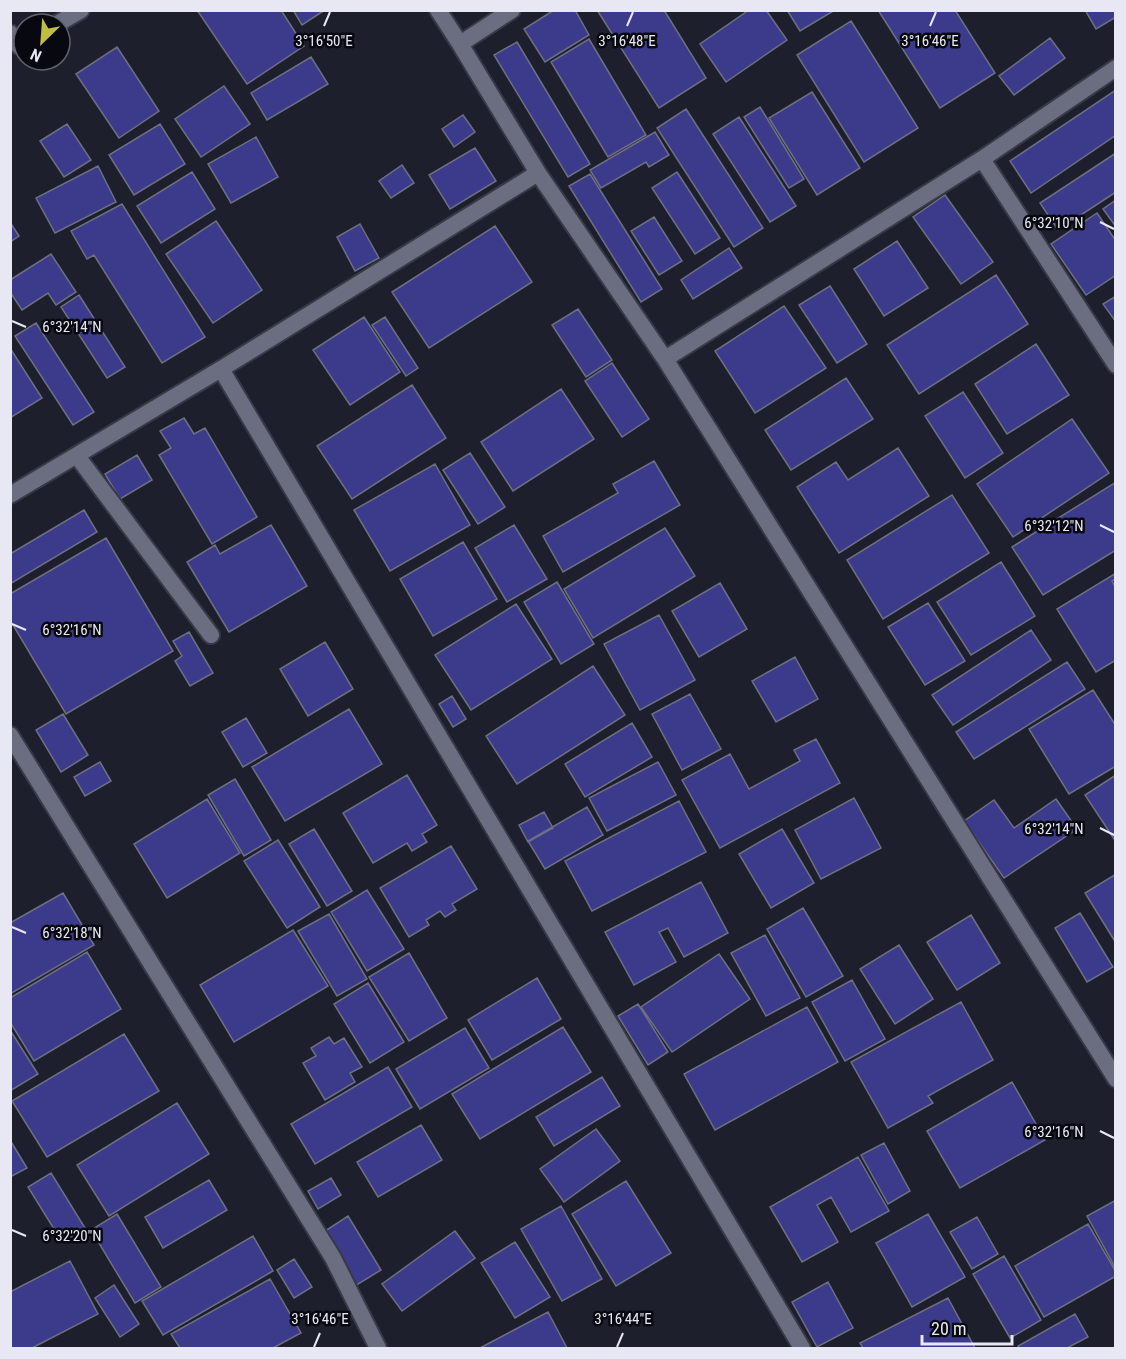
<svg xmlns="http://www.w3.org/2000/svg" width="1126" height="1359" font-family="'Roboto Condensed',sans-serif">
  <rect width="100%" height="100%" fill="#1d1f2d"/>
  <!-- building -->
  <path fill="#3c3b8b" stroke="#6d6f82" stroke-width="1.5" d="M197,10H281L304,46L247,84Z
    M293,10H325L302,25Z
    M554,10H575L589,35L545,62L524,29Z
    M597,10H664L706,78L659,108Z
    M749,10H766L787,40L726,82L700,44Z
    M787,10H835L800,31Z
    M878,10H955L995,73L940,108Z
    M1085,10H1116V17L1096,29Z
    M851,21L918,128L864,162L797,55Z
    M1050,38L1065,58L1014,95L999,76Z
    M589,39L646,135L608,157L551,62Z
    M517,42L590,164L568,177L494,55Z
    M117,47L159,111L119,138L76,74Z
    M311,57L328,84L267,120L251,93Z
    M224,86L250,124L201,157L175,119Z
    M1116,90V135L1031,193L1010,161Z
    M812,92L860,168L817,195L769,118Z
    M760,107L804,179L789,188L744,117Z
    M686,109L763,228L734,247L657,128Z
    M463,115L475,132L454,147L442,129Z
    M739,117L796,206L770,222L713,134Z
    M67,124L91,160L64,177L40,141Z
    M160,124L185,164L134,195L109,155Z
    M655,132L669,155L649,167L646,162L601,188L590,170Z
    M256,137L278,177L231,203L208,164Z
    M475,148L496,181L450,209L429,175Z
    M1116,153V192L1058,230L1040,203Z
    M402,165L414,183L391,198L379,181Z
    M98,166L116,202L55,233L36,198Z
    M192,172L215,209L161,243L137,206Z
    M677,172L720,238L695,254L652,188Z
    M590,174L662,289L641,302L569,186Z
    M945,195L993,262L961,284L913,217Z
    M1116,200V227L1103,209Z
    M122,204L205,337L162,363L94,255L87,259L71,231Z
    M1097,213L1116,241V275L1086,295L1051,244Z
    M654,217L682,261L659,275L631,231Z
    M216,221L262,290L213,323L166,254Z
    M10,222L19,236L10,242Z
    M360,224L379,258L355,271L337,237Z
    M495,226L532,282L429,348L392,292Z
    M897,241L928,288L884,316L854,269Z
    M729,248L742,268L693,299L681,280Z
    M51,254L76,292L56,305L48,293L22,310L10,292V280Z
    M996,275L1028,324L919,394L887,345Z
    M830,286L867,344L837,363L799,305Z
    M79,295L125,367L107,378L61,307Z
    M1116,296V322L1103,304Z
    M784,306L826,368L755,413L715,351Z
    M578,309L612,360L586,377L552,325Z
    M364,317L400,372L350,405L313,350Z
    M385,317L418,368L406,376L372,325Z
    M36,323L94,412L73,425L15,336Z
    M1036,344L1069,395L1007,434L975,384Z
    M10,348L42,398L10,418Z
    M612,363L649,419L622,437L585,381Z
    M846,378L873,419L791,470L765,430Z
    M412,385L446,438L352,499L317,446Z
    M561,389L594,439L513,491L481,442Z
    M963,392L1003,453L965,478L925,416Z
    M184,418L194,434L205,428L257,517L212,544L159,455L171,448L160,431Z
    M1072,419L1109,473L1013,537L977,484Z
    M898,448L929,496L839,553L797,487L836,462L848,480Z
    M470,453L505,507L478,524L443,470Z
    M137,455L152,480L120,499L105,474Z
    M654,461L680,505L563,572L543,536L618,493L613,484Z
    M435,464L470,525L390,571L354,510Z
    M1116,482V550L1043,595L1012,547Z
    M952,495L989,553L883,619L847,560Z
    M84,510L97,532L10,584V554Z
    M271,525L307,586L229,632L187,562L215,545L220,554Z
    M514,525L547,579L507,602L475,548Z
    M665,528L695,576L593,638L564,589Z
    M106,538L173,651L66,714L10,620V594Z
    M463,542L497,599L433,636L400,579Z
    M1001,562L1035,616L971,655L937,602Z
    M1116,573V579L1112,581L1116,588V660L1096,672L1057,609Z
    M557,582L594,644L561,664L524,602Z
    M720,583L747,629L699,657L672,611Z
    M928,603L965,661L925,685L888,627Z
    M516,604L552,659L471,710L435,655Z
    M659,615L695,680L640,710L604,644Z
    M1031,630L1051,660L953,725L932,695Z
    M189,632L213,673L190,686L175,661L182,656L173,641Z
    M325,642L353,689L308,716L280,669Z
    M795,657L818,699L776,722L752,681Z
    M1067,662L1085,689L974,759L956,732Z
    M593,666L625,715L517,784L486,736Z
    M1093,690L1116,726V766L1069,794L1029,729Z
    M690,694L721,749L682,770L652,714Z
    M452,696L466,719L453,727L439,704Z
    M349,709L382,764L285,821L252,767Z
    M63,714L88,755L61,772L36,730Z
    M246,718L267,753L243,767L222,732Z
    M632,723L652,757L585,797L565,764Z
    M816,739L840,783L720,848L682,780L730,754L749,789L800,761L794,750Z
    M100,762L111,781L85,796L74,777Z
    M658,762L676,795L607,831L589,798Z
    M407,775L437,825L422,834L427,842L412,851L407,843L373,863L343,813Z
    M1116,775V842L1085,795Z
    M235,779L271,840L244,856L208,795Z
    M854,798L881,848L821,879L795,830Z
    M207,799L240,853L167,898L134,844Z
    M1056,799L1077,829L1004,878L964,821L994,800L1014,828Z
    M679,801L706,852L592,911L565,861Z
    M587,807L603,835L545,869L528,841Z
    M544,812L553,828L528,842L519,825Z
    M314,829L352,891L327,906L289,844Z
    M782,829L814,883L771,908L739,854Z
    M278,840L320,907L287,928L244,861Z
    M451,846L477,889L452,904L456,910L445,917L440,911L426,920L429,925L409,937L380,888Z
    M1116,874V943L1085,893Z
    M701,882L728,933L684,957L668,928L659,932L676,962L634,985L605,932Z
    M367,890L404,949L367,971L331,912Z
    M63,893L94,945L10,994V923Z
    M803,908L843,976L806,997L767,929Z
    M1080,913L1113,967L1087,982L1055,928Z
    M329,914L367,979L337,996L298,931Z
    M971,915L1000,963L957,990L927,942Z
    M293,930L328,986L234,1042L200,985Z
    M765,935L800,998L766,1016L731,953Z
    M899,945L933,999L895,1024L860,969Z
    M87,952L121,1009L34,1061L10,1022V998Z
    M409,953L447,1018L409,1041L369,977Z
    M719,954L750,999L672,1052L641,1007Z
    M537,978L561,1019L492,1060L468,1020Z
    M852,980L885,1039L845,1061L812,1002Z
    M368,983L404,1042L370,1063L334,1004Z
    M961,1002L993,1060L928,1096L933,1103L888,1128L851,1062Z
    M638,1004L668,1052L648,1065L618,1016Z
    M807,1007L838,1062L715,1130L684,1074Z
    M563,1027L591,1072L480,1139L452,1094Z
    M465,1028L489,1068L420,1109L396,1069Z
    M10,1030L38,1074L10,1091Z
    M124,1034L159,1091L47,1157L12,1101Z
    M329,1037L334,1044L344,1038L362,1067L350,1073L355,1082L325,1100L303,1063L316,1056L311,1048Z
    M388,1067L412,1107L315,1164L291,1124Z
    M602,1077L620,1106L554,1146L536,1117Z
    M1012,1082L1045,1140L960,1188L927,1131Z
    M177,1103L209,1154L109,1216L77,1165Z
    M421,1125L442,1160L378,1197L357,1162Z
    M596,1129L620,1161L564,1202L540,1169Z
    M10,1140L27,1168L10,1177Z
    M884,1143L910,1191L888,1204L861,1155Z
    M858,1157L889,1211L851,1232L831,1197L817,1205L838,1242L802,1262L770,1207Z
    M51,1173L85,1228L62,1242L28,1187Z
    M331,1178L341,1195L318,1209L308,1191Z
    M209,1180L227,1210L163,1248L145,1217Z
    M626,1181L671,1253L616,1286L572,1214Z
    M1116,1200V1269L1087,1216Z
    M561,1206L602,1279L562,1301L521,1229Z
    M117,1214L161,1287L135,1303L91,1230Z
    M928,1214L965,1277L912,1307L876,1243Z
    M348,1216L381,1270L355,1286L322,1233Z
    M977,1217L998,1254L972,1269L950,1232Z
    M1088,1224L1116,1272V1276L1044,1317L1015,1266Z
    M455,1231L475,1258L402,1311L382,1284Z
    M253,1236L273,1271L163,1335L142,1301Z
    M515,1242L550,1297L515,1318L481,1263Z
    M1004,1256L1041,1320L1010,1338L973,1274Z
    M294,1259L312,1287L294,1298L277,1270Z
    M70,1261L98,1314L32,1348H10V1292Z
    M270,1279L301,1333L273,1348H180L171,1334Z
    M828,1282L853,1328L817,1347L792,1302Z
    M114,1285L139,1324L120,1337L95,1298Z
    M948,1298L975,1348H863L860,1343Z
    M548,1312L567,1348H480Z
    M1075,1314L1088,1337L1067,1348H1019L1018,1346Z"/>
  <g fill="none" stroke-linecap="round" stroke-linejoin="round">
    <defs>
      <path id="service" d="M77,456L211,635"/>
      <path id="minor" d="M438,10L460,44L538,173L665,359L1116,1079
        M57,24L81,10
        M10,33L19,46
        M460,44L512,10
        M982,159L1116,365
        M665,359L982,159L1116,68
        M221,369L802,1348
        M10,495L221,369L538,173
        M10,735L333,1258L378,1348"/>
    </defs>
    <!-- service casing -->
    <use href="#service" stroke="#383946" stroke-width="20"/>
    <!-- minor casing -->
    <use href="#minor" stroke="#383946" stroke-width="20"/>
    <!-- service -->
    <use href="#service" stroke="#6b6e80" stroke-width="16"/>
    <!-- minor -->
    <use href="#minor" stroke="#6b6e80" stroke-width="16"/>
  </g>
  <!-- ticks -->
  <path fill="none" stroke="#e7e8f3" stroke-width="2" d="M324,26L330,12M627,26L633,12M930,26L936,12M1100,222L1114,229M12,321L26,327M1100,525L1114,532M12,624L26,630M1100,828L1114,835M12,927L26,933M1100,1131L1114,1138M12,1230L26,1236M314,1347L320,1333M617,1347L623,1333"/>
  <g font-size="15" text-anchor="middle" fill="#e7e8f3" stroke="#080910" stroke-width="5" stroke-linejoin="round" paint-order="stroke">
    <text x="324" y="46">3°16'50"E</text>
    <text x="627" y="46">3°16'48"E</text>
    <text x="930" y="46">3°16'46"E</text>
    <text x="1054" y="228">6°32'10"N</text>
    <text x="72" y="332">6°32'14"N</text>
    <text x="1054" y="531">6°32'12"N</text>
    <text x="72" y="635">6°32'16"N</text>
    <text x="1054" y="834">6°32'14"N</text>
    <text x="72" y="938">6°32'18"N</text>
    <text x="1054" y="1137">6°32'16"N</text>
    <text x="72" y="1241">6°32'20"N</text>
    <text x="320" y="1324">3°16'46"E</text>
    <text x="623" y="1324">3°16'44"E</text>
  </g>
  <!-- border -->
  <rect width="1126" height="1359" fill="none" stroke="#e7e8f3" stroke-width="24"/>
  <!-- north arrow -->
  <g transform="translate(42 42) rotate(205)"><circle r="28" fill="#080910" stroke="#61626b" stroke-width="1.5"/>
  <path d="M0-4.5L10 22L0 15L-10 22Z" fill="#c0be41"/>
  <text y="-9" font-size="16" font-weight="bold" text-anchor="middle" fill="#e7e8f3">N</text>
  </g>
  <!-- scale -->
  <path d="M922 1335v9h90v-9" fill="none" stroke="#e7e8f3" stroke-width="3"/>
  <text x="931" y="1335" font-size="18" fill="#e7e8f3" stroke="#080910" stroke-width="4.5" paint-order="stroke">20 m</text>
</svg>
